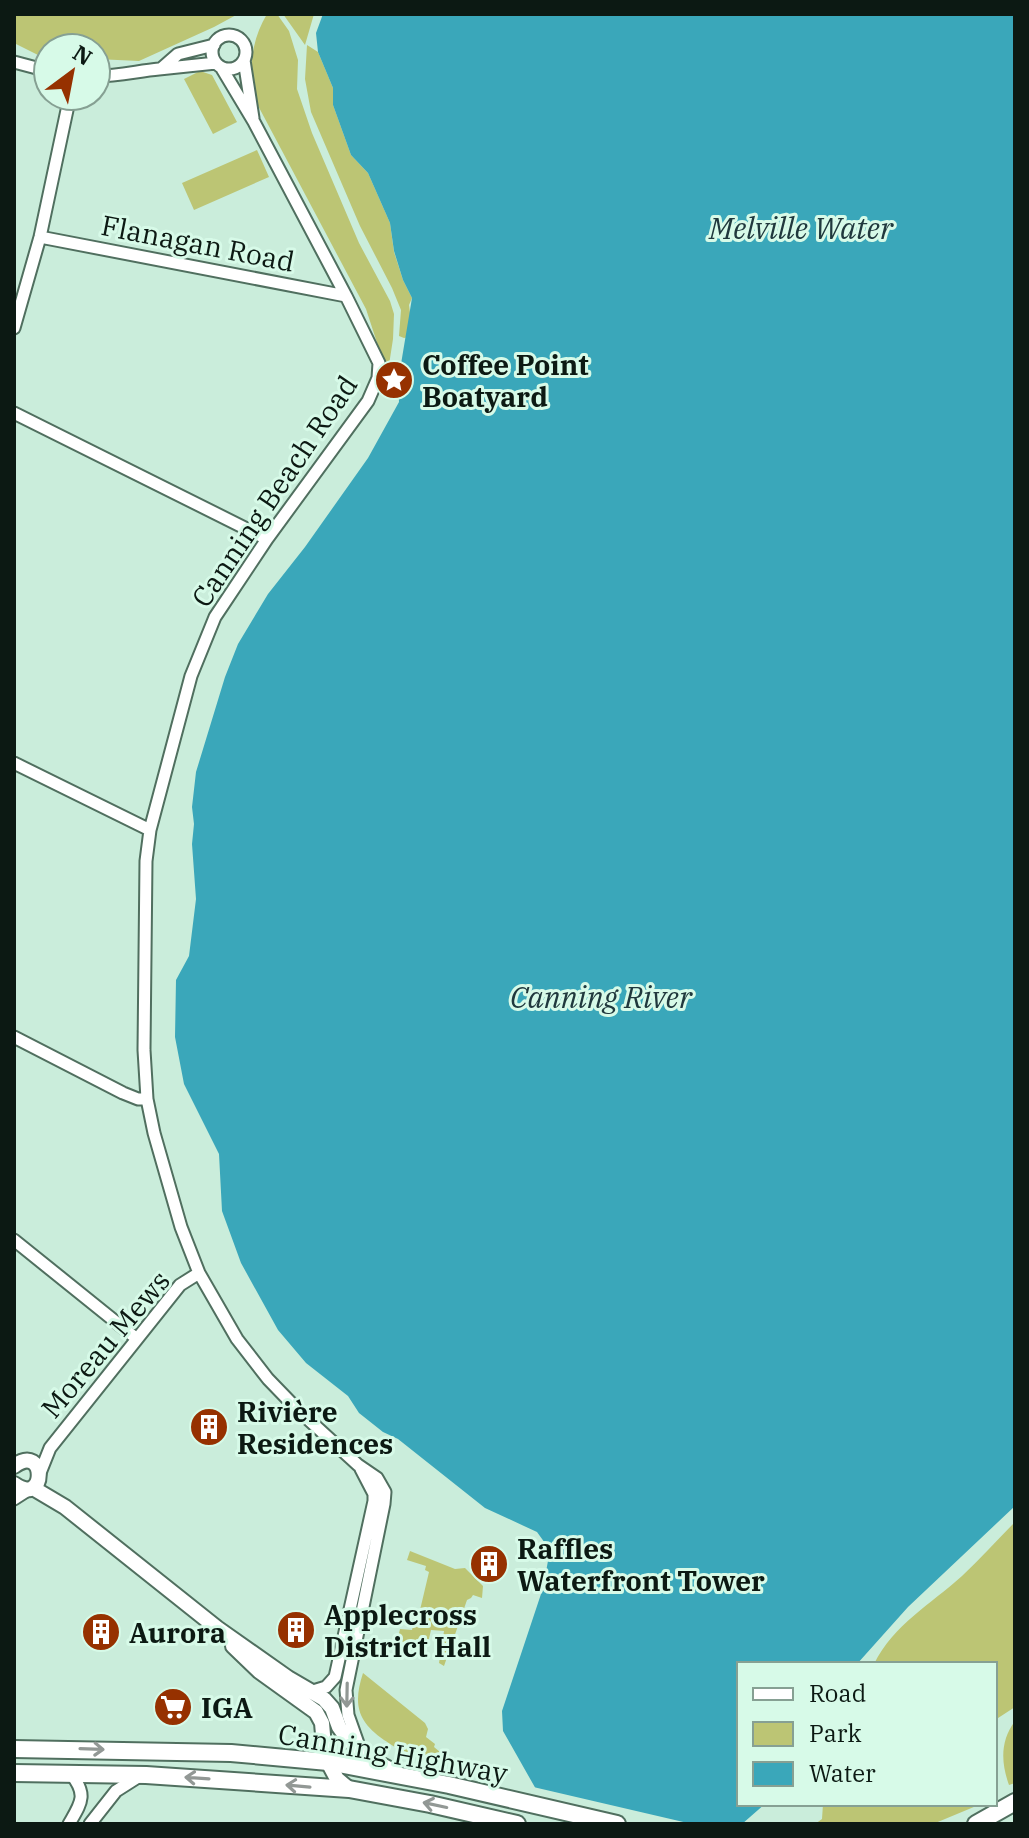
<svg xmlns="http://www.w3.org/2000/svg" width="1029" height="1838" font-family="'IBM Plex Serif',serif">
  <rect width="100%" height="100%" fill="#caeddb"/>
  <!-- green -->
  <path fill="#bcc574" d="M14,14H238L214,27L139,61L96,59V48H48V56H40L14,43Z
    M267,14H277L289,31L298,60L297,89L312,133L359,243L390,301L394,314L393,339L387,378H384V364L366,309L255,100C248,70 251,41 267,14Z
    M283,14H314L305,45Z
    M307,45L318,52L333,88V105L351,155L368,173L390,223L394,252L403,280L412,298L409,305L413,336L404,338L399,336L401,310L392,288L360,226L311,112L305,79Z
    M200,71L212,75L237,122L213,134L184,79Z
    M257,150L269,177L194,210L182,183Z
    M1015,1522V1707L995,1720V1664H874C894,1624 930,1605 962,1576C980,1559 997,1540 1015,1522Z
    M410,1551L455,1569L465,1568L483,1586L482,1598L473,1595L471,1598L467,1600L444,1666L439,1663L444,1631L431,1630L424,1660L398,1638L400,1629L412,1630L413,1626L416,1627L429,1572L425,1570L426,1566L407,1560Z
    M363,1673L425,1723L428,1729L426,1737L435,1744L434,1747L446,1757C433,1756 420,1755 407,1752C398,1750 392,1745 384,1740C357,1721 353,1704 363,1673Z
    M1015,1721V1783L1009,1785C1001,1763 1000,1741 1015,1721Z
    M823,1804H981L933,1824H815L822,1819Z"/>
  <!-- water -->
  <path fill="#3aa7ba" d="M323,14H1015V1506L908,1607L857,1664H739V1804H765L742,1824H539L541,1798L503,1731L502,1711L543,1588L550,1550L537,1532L485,1508L398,1439L383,1432L359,1413L348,1396L306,1363L278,1330L241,1263L222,1211L219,1154L184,1084L175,1037L176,980L189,956L196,899L192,844L194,824L192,807L196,772L225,677L238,644L268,594L305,547L368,458L399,402L398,382L412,298L403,280L394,251L390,223L368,173L351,155L333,105V88L318,52L316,33Z"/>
  <!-- pier -->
  <path fill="#caeddb" d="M529,1786L692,1824H535L537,1799Z"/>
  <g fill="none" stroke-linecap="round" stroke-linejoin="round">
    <defs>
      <path id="minor" d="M212 52a17 17 0 1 1 34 0a17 17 0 1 1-34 0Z
        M244,60L253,118
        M14,62L48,71
        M221,67L254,122L346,296L379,363L378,378L368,401L267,539L215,617L191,676L150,830L146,861L144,1050L147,1099L154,1133L181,1227L199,1273L237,1339L268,1379L298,1410L358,1465L377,1478L385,1492L384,1504L346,1690L348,1715L360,1749
        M162,68L178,54L214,45
        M96,76C118,76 138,71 159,69C178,67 197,65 216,63
        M40,237L346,296
        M14,328L40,237L70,96
        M14,413L267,539
        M14,763L150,830
        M14,1037L123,1093L138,1099H147
        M14,1240L137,1339
        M40,1473L50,1448L137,1339L180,1285L199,1273
        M14,1499L28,1490
        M313,1691L326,1687L335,1677L374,1501V1494L361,1469
        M69,1824C81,1803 88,1795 71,1774
        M90,1824L116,1791L138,1777"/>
      <path id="major" d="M14,1466C47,1442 47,1508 14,1484
        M33,1488L65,1507L217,1628L288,1678L324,1699L332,1708L339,1727L349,1741L376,1762L397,1773
        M233,1646L259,1671L316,1712L322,1723L324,1746L328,1762L337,1779L349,1789"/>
      <path id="highway" d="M14,1749L231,1753L328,1762L449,1785L617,1824
        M14,1773L146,1775L349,1789L430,1804L517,1824
        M976,1824L1015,1802"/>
    </defs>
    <!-- minor casing -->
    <use href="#minor" stroke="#506f5f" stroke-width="15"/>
    <!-- major casing -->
    <use href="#major" stroke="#506f5f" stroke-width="18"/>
    <!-- highway casing -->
    <use href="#highway" stroke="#506f5f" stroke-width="20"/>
    <!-- minor -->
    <use href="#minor" stroke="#fff" stroke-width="11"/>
    <!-- major -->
    <use href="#major" stroke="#fff" stroke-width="14"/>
    <!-- highway -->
    <use href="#highway" stroke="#fff" stroke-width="16"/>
  </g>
  <!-- one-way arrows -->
  <defs><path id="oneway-shaft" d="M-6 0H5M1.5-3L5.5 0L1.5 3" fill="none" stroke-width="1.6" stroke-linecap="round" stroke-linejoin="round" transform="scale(2)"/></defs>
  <g stroke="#929895">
    <use href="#oneway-shaft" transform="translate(347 1695) rotate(91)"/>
    <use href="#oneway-shaft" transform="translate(92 1749) rotate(2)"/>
    <use href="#oneway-shaft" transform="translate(197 1778) rotate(-176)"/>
    <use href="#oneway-shaft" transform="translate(298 1786) rotate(-175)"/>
    <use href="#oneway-shaft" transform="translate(435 1805) rotate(-168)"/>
  </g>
  <!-- icons -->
  <defs>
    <symbol id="sight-disc" viewBox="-11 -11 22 22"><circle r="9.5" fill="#963100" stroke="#d7fae8"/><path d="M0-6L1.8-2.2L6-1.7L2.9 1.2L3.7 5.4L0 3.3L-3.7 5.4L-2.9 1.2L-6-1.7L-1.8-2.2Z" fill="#fff"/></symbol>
    <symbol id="building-disc" viewBox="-11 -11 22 22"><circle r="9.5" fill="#963100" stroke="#d7fae8"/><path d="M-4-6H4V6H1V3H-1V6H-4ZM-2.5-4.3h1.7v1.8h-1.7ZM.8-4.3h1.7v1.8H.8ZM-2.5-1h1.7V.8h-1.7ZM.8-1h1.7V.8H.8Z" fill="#fff"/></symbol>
    <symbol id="supermarket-disc" viewBox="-11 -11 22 22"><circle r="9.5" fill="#963100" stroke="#d7fae8"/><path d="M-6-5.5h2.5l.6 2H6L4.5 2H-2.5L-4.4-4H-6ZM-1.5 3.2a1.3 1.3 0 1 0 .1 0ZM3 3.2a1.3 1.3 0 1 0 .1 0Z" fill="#fff"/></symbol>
  </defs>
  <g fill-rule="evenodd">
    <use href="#sight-disc" x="372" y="358" width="44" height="44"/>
    <use href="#building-disc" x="187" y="1405" width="44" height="44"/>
    <use href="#building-disc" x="467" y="1542" width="44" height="44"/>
    <use href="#building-disc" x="274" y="1608" width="44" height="44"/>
    <use href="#building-disc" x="79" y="1610" width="44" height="44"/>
    <use href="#supermarket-disc" x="151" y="1685" width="44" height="44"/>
  </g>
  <g text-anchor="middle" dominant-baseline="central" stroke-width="6" stroke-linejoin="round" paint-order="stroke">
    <!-- street labels -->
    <g font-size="28" fill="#0c1913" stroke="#d7fae8">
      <text transform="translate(198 243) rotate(11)">Flanagan Road</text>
      <text transform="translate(274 491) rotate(-56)">Canning Beach Road</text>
      <text transform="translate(105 1344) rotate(-50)">Moreau Mews</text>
      <text transform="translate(393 1753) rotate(10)">Canning Highway</text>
    </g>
    <!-- poi labels -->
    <g font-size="28" font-weight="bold" fill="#0c1913" stroke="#d7fae8" text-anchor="start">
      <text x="422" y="364">Coffee Point<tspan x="422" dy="32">Boatyard</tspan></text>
      <text x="237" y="1411">Rivière<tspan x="237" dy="32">Residences</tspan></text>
      <text x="517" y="1548">Raffles<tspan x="517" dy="32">Waterfront Tower</tspan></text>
      <text x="324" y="1614">Applecross<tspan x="324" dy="32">District Hall</tspan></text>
      <text x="129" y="1632">Aurora</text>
      <text x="201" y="1707">IGA</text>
    </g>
    <!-- water labels -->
    <g font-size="30" font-style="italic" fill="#20383d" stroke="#d7fae8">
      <text x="801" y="227">Melville Water</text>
      <text x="601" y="996">Canning River</text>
    </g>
  </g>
  <!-- border -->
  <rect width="1029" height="1838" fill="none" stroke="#0c1913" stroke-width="32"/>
  <!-- legend -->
  <rect x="737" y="1662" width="260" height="144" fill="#d7fae8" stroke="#86a093" stroke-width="2"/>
  <rect x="753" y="1688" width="40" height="12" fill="#ffffff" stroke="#86a093" stroke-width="2"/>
  <text x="809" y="1702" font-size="24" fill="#0c1913">Road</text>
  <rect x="753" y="1722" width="40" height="24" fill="#bcc574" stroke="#86a093" stroke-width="2"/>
  <text x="809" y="1742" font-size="24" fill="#0c1913">Park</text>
  <rect x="753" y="1762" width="40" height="24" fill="#3aa7ba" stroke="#86a093" stroke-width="2"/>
  <text x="809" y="1782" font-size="24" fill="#0c1913">Water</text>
  <!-- north arrow -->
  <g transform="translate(72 72) rotate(32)"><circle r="38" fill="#d7fae8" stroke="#86a093" stroke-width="2"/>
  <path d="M0-6L14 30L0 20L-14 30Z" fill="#963100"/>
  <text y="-12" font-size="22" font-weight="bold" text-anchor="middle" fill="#0c1913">N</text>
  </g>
</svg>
